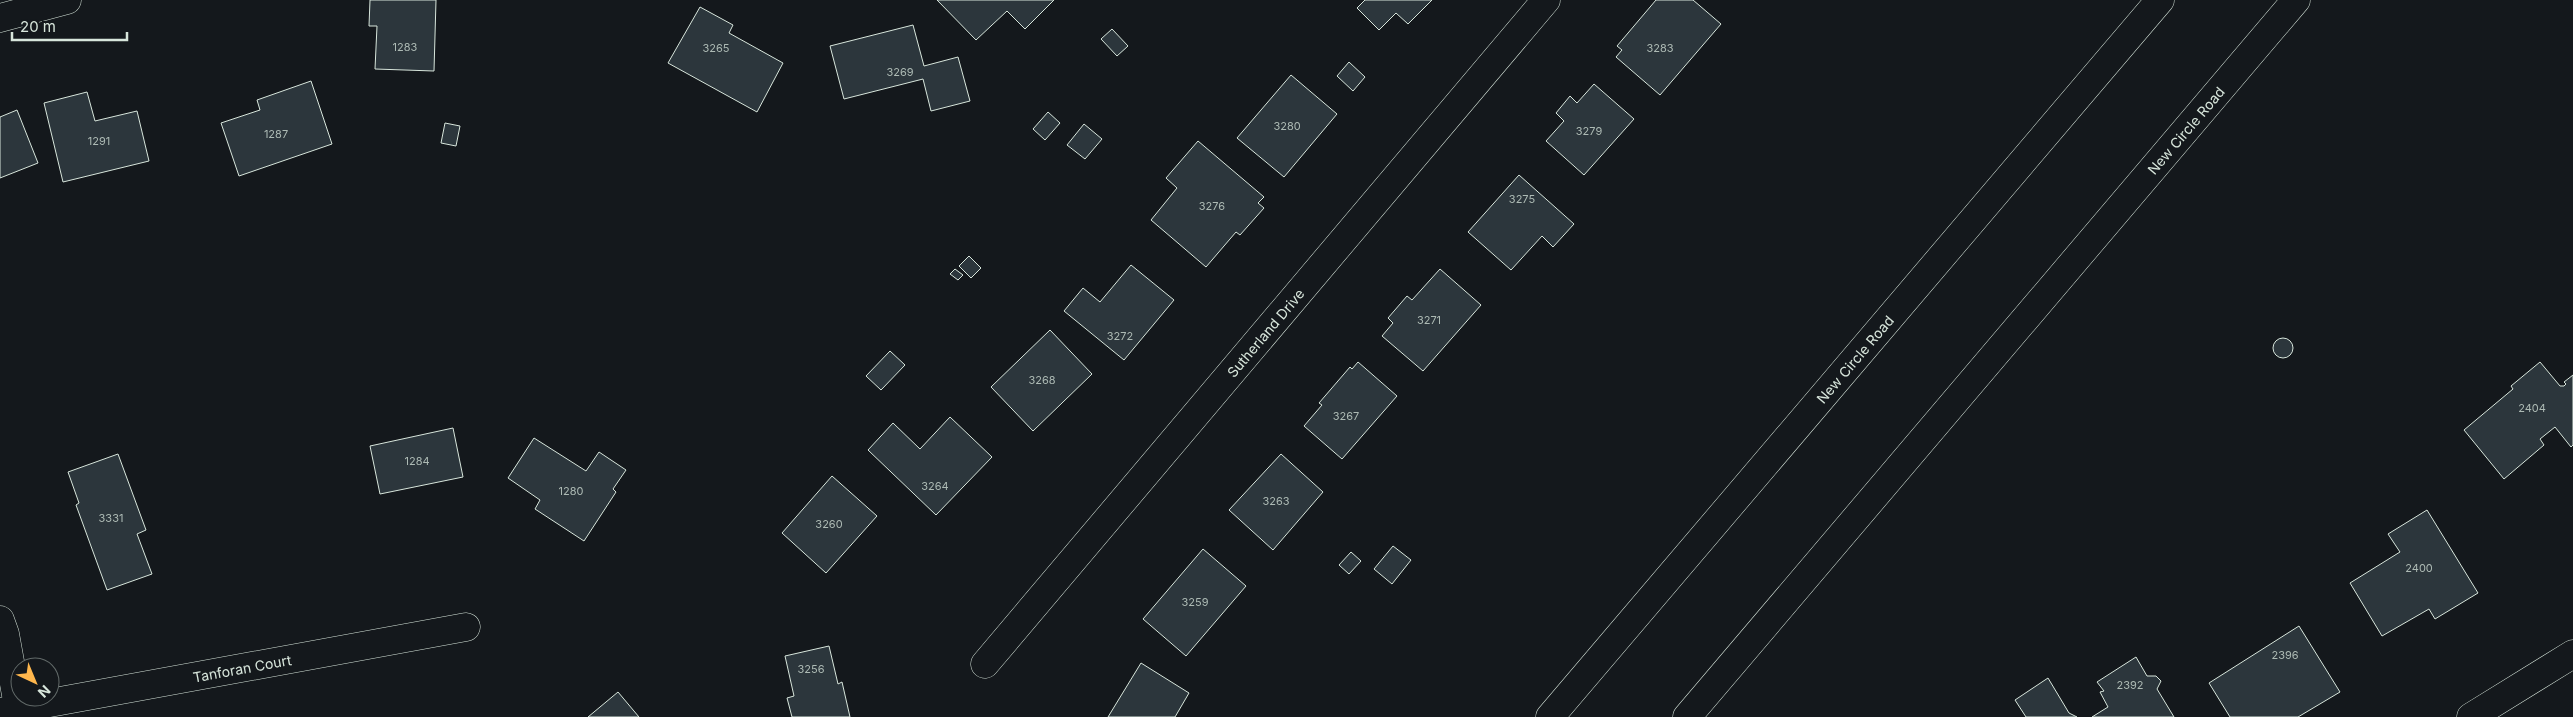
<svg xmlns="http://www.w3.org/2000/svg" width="2573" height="717" font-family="Inter,sans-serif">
  <rect width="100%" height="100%" fill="#14181c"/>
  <!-- building -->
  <path fill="#2c363c" stroke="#d8e6dc" d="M370,0H436L434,71L375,69L377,26H369Z
    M937,0H1054L1025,29L1007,11L976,40Z
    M1365,0H1432L1408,24L1396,13L1379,30L1357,8Z
    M1656,0H1693L1721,24L1660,95L1616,57L1622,50L1617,46Z
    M700,7L733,25L729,33L783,63L757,112L668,63Z
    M913,25L924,66L958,57L970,101L931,111L923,79L844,99L830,46Z
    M1112,29L1128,46L1117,56L1101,39Z
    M1349,62L1365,77L1353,91L1337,76Z
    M1291,75L1337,114L1284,177L1237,138Z
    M311,81L332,144L239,176L221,123L260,110L257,100Z
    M1594,84L1634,119L1584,175L1546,141L1564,121L1556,113L1570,96L1577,103Z
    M87,92L95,121L137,111L149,161L63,182L44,103Z
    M17,110L38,163L0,178V117Z
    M1048,112L1060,123L1045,140L1033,129Z
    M445,123L460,126L456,146L441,143Z
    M1084,124L1102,139L1085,159L1067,145Z
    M1198,141L1264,197L1258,203L1264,208L1240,235L1236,232L1206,267L1151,220L1177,188L1166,178Z
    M1519,175L1574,224L1553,247L1542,236L1511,270L1468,232Z
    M969,256L981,268L971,278L959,266Z
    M1131,265L1174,300L1124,360L1064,311L1083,288L1100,302Z
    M955,269L963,275L958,280L950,274Z
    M1440,269L1481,305L1423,371L1382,336L1393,323L1388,318L1407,296L1412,300Z
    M1050,330L1092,374L1033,431L991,387Z
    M2273 348a10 10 0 1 1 20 0a10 10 0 1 1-20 0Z
    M890,351L905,365L881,390L866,376Z
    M1358,362L1397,396L1342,459L1304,426L1322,405L1319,403L1350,367L1352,369Z
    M2540,362L2560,386H2564L2566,384L2564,382L2573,375V445L2571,447L2555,427L2540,439L2544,445L2504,479L2464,430L2513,389L2511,386Z
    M950,417L992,457L936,515L868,450L893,423L920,449Z
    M453,428L463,477L380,494L370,446Z
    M534,438L586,471L599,452L626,470L613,489L616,492L584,541L535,509L540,500L508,478Z
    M118,454L146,530L137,534L152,574L107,590L76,505L79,503L68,472Z
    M1281,454L1323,492L1273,550L1229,510Z
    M832,476L877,516L826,573L782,533Z
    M2427,510L2478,593L2435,619L2429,609L2382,636L2350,583L2400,552L2388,534Z
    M1393,546L1411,560L1392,584L1374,569Z
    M1203,549L1246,586L1186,656L1143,619Z
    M1351,552L1361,561L1349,574L1339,565Z
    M2299,626L2340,692L2298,717H2230L2209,683Z
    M829,646L838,684L842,682L850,717H792L787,698L794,696L785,656Z
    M2136,657L2147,676H2156L2161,681L2157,689L2174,717H2092L2108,707L2100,692L2104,691L2097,682Z
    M1141,663L1189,693L1175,717H1108Z
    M2048,678L2069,713L2077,717H2026L2015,700Z
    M618,692L639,717H588Z"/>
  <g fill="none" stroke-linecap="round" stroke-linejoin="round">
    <defs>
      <g id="minor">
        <path d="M0,18L67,0"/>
        <path d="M0,620L5,634L20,717"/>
        <path id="s1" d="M985,664L1546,0"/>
        <path id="s2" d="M0,712L466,627"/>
        <path d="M2471,717L2573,654"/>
      </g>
      <g id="highway">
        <path id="s3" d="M1550,717L2160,0"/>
        <path id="s4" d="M1687,717L2296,0"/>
      </g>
    </defs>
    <!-- minor casing -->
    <use href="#minor" stroke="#d8e6dc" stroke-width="29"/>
    <!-- highway casing -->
    <use href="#highway" stroke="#d8e6dc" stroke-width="29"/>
    <!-- minor -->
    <use href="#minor" stroke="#14181c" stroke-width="28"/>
    <!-- highway -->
    <use href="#highway" stroke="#14181c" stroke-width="28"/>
  </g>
  <g text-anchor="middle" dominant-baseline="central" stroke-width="4" stroke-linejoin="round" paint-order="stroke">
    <!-- number labels -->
    <g font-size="11" fill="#adbab4">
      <text x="405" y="47">1283</text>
      <text x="716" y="48">3265</text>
      <text x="1660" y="48">3283</text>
      <text x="900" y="72">3269</text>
      <text x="1287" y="126">3280</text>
      <text x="1589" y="131">3279</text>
      <text x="276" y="134">1287</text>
      <text x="99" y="141">1291</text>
      <text x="1522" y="199">3275</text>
      <text x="1212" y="206">3276</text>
      <text x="1429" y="320">3271</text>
      <text x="1120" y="336">3272</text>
      <text x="1042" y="380">3268</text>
      <text x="2532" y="408">2404</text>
      <text x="1346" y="416">3267</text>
      <text x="417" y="461">1284</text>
      <text x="935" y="486">3264</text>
      <text x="571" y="491">1280</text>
      <text x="1276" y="501">3263</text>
      <text x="111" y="518">3331</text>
      <text x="829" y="524">3260</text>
      <text x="2419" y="568">2400</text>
      <text x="1195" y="602">3259</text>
      <text x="2285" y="655">2396</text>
      <text x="811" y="669">3256</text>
      <text x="2130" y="685">2392</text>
    </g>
    <!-- street labels -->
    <g font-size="14" fill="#d8e6dc" stroke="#14181c">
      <text stroke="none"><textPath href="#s4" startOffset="770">New Circle Road</textPath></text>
      <text stroke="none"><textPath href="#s1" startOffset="434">Sutherland Drive</textPath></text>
      <text stroke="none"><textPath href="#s3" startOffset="470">New Circle Road</textPath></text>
      <text stroke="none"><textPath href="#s2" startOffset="246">Tanforan Court</textPath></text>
    </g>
  </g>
  <!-- north arrow -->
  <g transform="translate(35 682) rotate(136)"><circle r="24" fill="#14181c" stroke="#626a69"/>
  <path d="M0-4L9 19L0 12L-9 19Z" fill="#ffb74d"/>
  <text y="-8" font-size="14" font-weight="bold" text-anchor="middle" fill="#d8e6dc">N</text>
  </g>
  <!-- scale -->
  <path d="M12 32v8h115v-8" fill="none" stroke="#d8e6dc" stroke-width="2.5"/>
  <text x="20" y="32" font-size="15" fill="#d8e6dc" stroke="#14181c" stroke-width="4" paint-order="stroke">20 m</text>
</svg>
